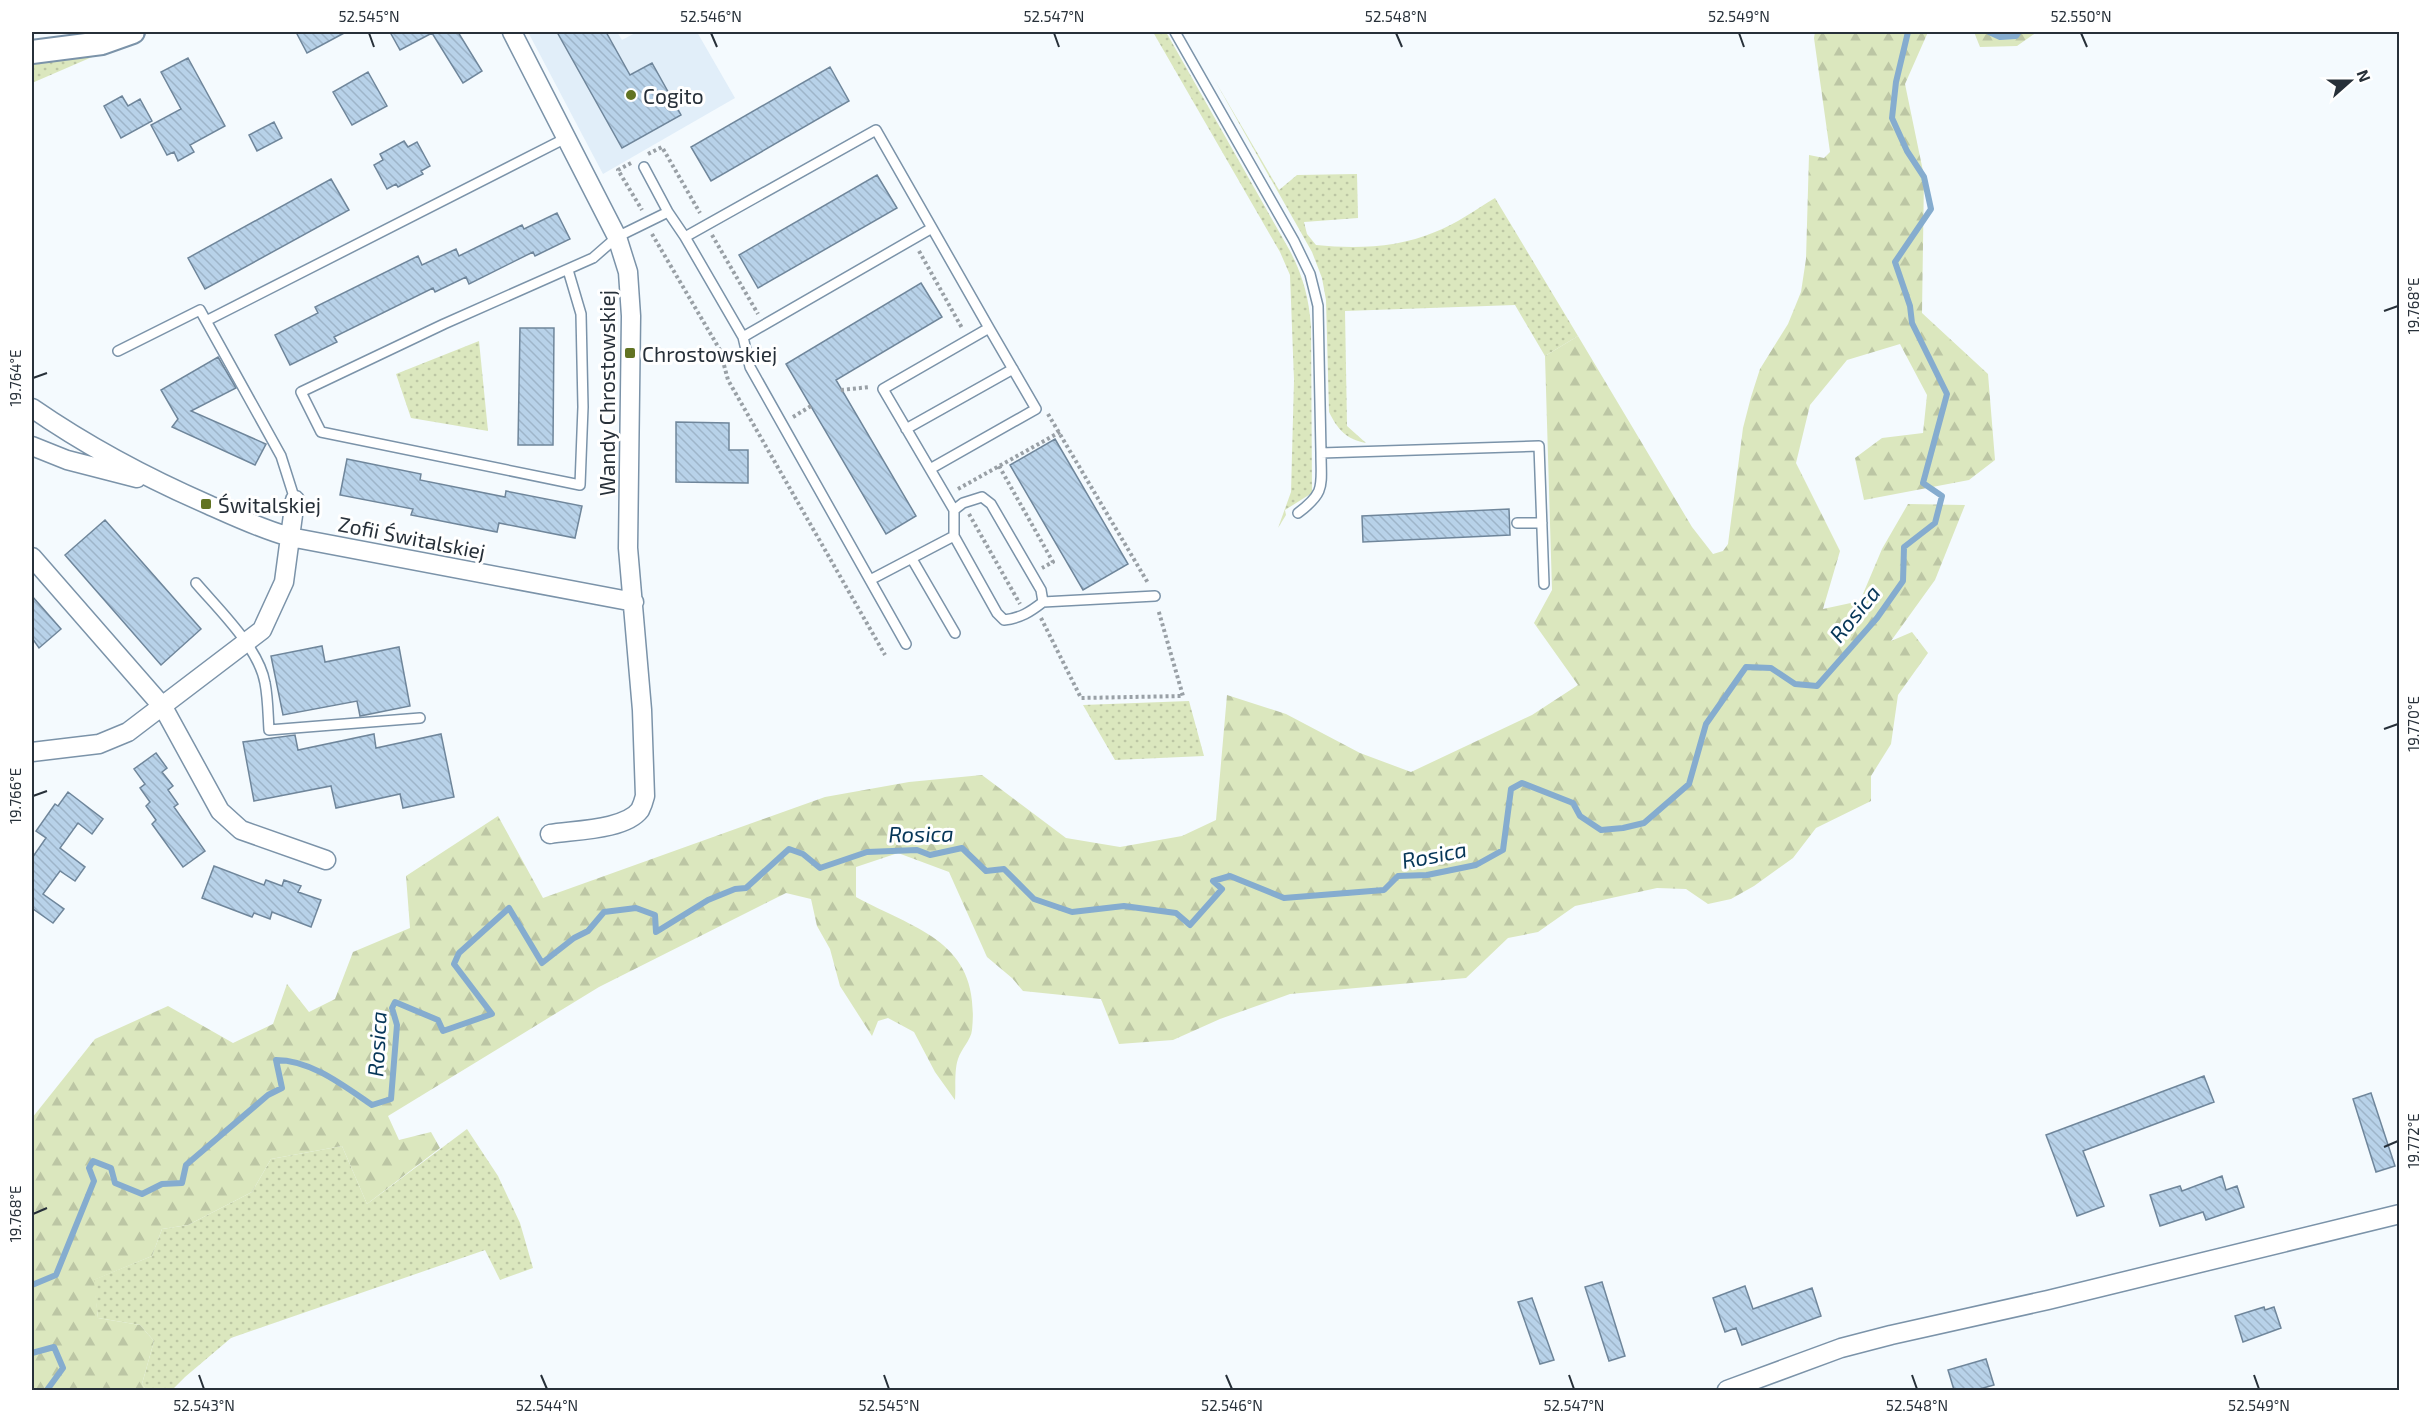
<svg xmlns="http://www.w3.org/2000/svg" width="2431" height="1422" font-family="'Exo 2',sans-serif">
  <defs>
    <pattern id="green-dots" width="8" height="8" patternUnits="userSpaceOnUse" patternTransform="scale(1.5)"><rect width="8" height="8" fill="#dbe7be"/><path d="M2 2h.1M6 6h.1" fill="none" stroke="#bcc6a4" stroke-width="1.8" stroke-linecap="round"/></pattern>
    <pattern id="forest-firs" width="22" height="20" patternUnits="userSpaceOnUse" patternTransform="scale(1.5)"><rect width="22" height="20" fill="#dbe7be"/><path d="M5 1l3.5 6h-7zM16 11l3.5 6h-7z" fill="#bcc6a4"/></pattern>
    <pattern id="building-back-hatch" width="6" height="6" patternUnits="userSpaceOnUse" patternTransform="scale(1.5)"><rect width="6" height="6" fill="#b8d2e9"/><path d="M-1 5l2 2M0 0l6 6M5-1l2 2" fill="none" stroke="#9eb5c9"/></pattern>
  </defs>
  <rect width="100%" height="100%" fill="#f4fafe"/>
  <!-- built -->
  <path fill="#e1eef9" d="M528,32H617L622,40L637,32H697L735,98L603,174Z"/>
  <!-- green -->
  <path fill="url(#green-dots)" d="M1153,32H1166L1290,251C1303,276 1309,298 1311,326L1312,493L1285,510L1286,515L1278,528L1291,492L1294,380L1290,275L1280,252Z
    M99,54L32,83V62Z
    M1214,79L1279,190L1297,175L1357,174L1358,218L1304,222L1307,234L1316,245C1355,249 1398,248 1435,232C1456,224 1475,210 1495,198L1578,336L1545,356L1515,305L1345,311L1347,426L1366,443C1346,439 1338,430 1329,412L1326,300L1322,278L1312,252Z
    M479,341L488,431L411,418L396,374Z
    M1189,701L1204,756L1115,760L1083,705Z
    M467,1129L498,1176L520,1223L533,1268L500,1280L485,1250L231,1338L185,1377L172,1390H146L142,1384L154,1341L140,1325L98,1318L93,1280L152,1256L162,1229L188,1225L252,1192L271,1159L342,1146L367,1204Z"/>
  <!-- forest -->
  <path fill="url(#forest-firs)" d="M1815,32H1928L1905,84L1924,176L1922,313L1988,374L1995,460L1969,480L1864,500L1855,458L1882,438L1923,433L1927,395L1900,344L1847,360L1810,405L1796,463L1840,551L1823,609L1860,601L1882,549L1908,504L1965,505L1935,580L1891,641L1912,632L1928,653L1898,695L1891,744L1871,776V801L1816,828L1793,858L1754,886L1731,899L1708,904L1686,889L1657,888L1575,906L1538,932L1508,938L1466,978L1290,994L1220,1019L1173,1040L1119,1044L1101,999L1023,991L1012,978L987,957L949,872L898,853L856,867V897C919,931 981,942 972,1030C971,1040 961,1049 958,1059C954,1071 956,1088 955,1100L935,1072L914,1032L888,1018L878,1021L872,1036L840,986L830,949L817,926L811,899L786,893L599,987L388,1116L399,1140L431,1132L440,1148L367,1204L342,1146L271,1159L252,1192L188,1225L162,1229L152,1256L94,1280L98,1318L140,1325L154,1341L142,1384L146,1390H32V1118L95,1039L168,1006L233,1043L273,1024L287,984L309,1012L335,999L353,952L410,928L406,876L498,816L543,898L825,797L909,782L982,775L1066,838L1120,847L1182,836L1216,820L1227,695L1286,714L1360,753L1411,772L1532,715L1578,685L1534,623L1552,590L1545,356L1578,336L1692,527L1713,554L1723,551L1728,544L1743,428L1751,397L1760,369L1788,324L1801,292L1806,259L1809,155L1824,158L1830,152L1814,38Z
    M1974,32H2037L2017,46L1980,47Z"/>
  <g fill="none" stroke-linecap="round" stroke-linejoin="round">
    <!-- stream -->
    <path stroke="#85accf" stroke-width="6" d="M1989,32L2000,37L2016,36L2019,32
      M32,1285L56,1275L94,1181L89,1168L93,1161L111,1168L115,1183L142,1194L162,1184L182,1183L186,1165L268,1095L282,1088L276,1060C311,1060 344,1086 372,1105L391,1099L397,1025L392,1008L395,1002L438,1020L443,1031L492,1014L454,964L459,953L509,908L542,963L574,938L588,931L604,912L636,908L655,915L656,932L708,900L735,889L746,888L789,849L803,854L820,868L867,852L917,850L930,855L962,848L986,871L1004,869L1034,899L1072,912L1124,906L1176,913L1190,925L1222,889L1213,881L1230,876L1284,898L1384,890L1398,876L1427,875L1476,865L1503,850L1511,789L1522,783L1573,803L1580,816L1601,830L1623,828L1644,823L1689,784L1706,724L1746,667L1771,668L1795,684L1817,686L1877,618L1903,581L1904,547L1935,523L1942,496L1923,483L1947,394L1912,323L1910,306L1895,262L1931,209L1924,177L1907,151L1892,118L1896,82L1908,32
      M32,1353L54,1347L63,1368L47,1390"/>
  </g>
  <!-- building -->
  <path fill="url(#building-back-hatch)" stroke="#6f869b" stroke-width="1.5" d="M296,32H346L307,53Z
    M390,32H458L482,71L463,83L432,33L400,50Z
    M557,32H606L630,75L652,63L681,115L622,148Z
    M188,58L225,126L190,145L194,152L178,161L174,152L167,155L151,125L181,109L161,72Z
    M830,67L849,101L711,181L691,147Z
    M368,72L387,106L352,125L333,92Z
    M122,96L128,106L140,99L152,121L121,138L104,106Z
    M274,122L282,138L257,151L249,135Z
    M404,141L408,147L417,142L430,166L421,171L423,174L398,187L396,184L387,189L374,165L383,160L380,154Z
    M877,175L897,208L758,288L739,255Z
    M331,179L349,210L205,289L188,258Z
    M557,213L570,239L535,256L533,252L469,284L466,277L435,292L433,288L334,337L337,342L290,365L275,335L318,313L315,307L418,256L422,265L456,249L459,256L522,225L524,229Z
    M921,283L942,317L836,380L916,516L886,534L786,364Z
    M520,328H554L553,445H518Z
    M218,357L236,388L191,411L266,444L255,465L172,427L178,419L161,390Z
    M676,422L729,423V450H748V483L676,482Z
    M1055,439L1128,564L1083,590L1010,465Z
    M347,459L421,474L420,480L505,497L506,491L582,506L575,538L499,523L497,532L411,515L413,509L340,495Z
    M1509,509L1510,535L1363,542L1362,516Z
    M105,520L201,629L161,665L65,555Z
    M32,596L61,629L39,648L32,638Z
    M322,646L325,662L399,647L410,706L360,716L357,701L283,715L271,656Z
    M374,734L376,748L441,734L454,797L403,808L400,794L336,808L331,786L254,801L243,742L295,735L298,750Z
    M156,753L167,768L162,772L173,786L168,790L178,804L174,807L205,851L183,867L152,824L156,820L146,806L150,802L140,788L145,784L134,769Z
    M68,792L103,819L92,834L78,823L60,848L85,867L75,881L60,871L43,894L64,909L53,923L33,909L32,910V858L46,838L36,831L55,804L58,806Z
    M214,866L264,885L266,880L282,886L284,880L301,886L298,892L321,900L311,927L272,912L270,919L254,913L252,917L202,898Z
    M2204,1076L2214,1102L2083,1151L2104,1206L2077,1216L2046,1135Z
    M2371,1093L2395,1166L2376,1172L2353,1099Z
    M2222,1176L2226,1190L2237,1186L2244,1207L2206,1220L2203,1212L2160,1226L2150,1195L2180,1186L2182,1191Z
    M1602,1282L1625,1356L1609,1361L1585,1287Z
    M1745,1286L1753,1309L1812,1288L1821,1316L1742,1345L1736,1328L1725,1332L1713,1298Z
    M1532,1298L1554,1360L1540,1364L1518,1302Z
    M2264,1307L2265,1310L2274,1307L2281,1328L2243,1342L2235,1316Z
    M1986,1359L1994,1385L1976,1390H1954L1948,1370Z"/>
  <g fill="none" stroke-linecap="round" stroke-linejoin="round">
    <defs>
      <path id="service" d="M1175,32L1294,241L1310,274L1318,306L1321,453L1539,446L1544,584
        M644,167L668,212
        M932,228L989,328L883,389L954,510V536
        M685,237L876,130L932,228L743,337
        M568,270L581,314L583,407L580,485L321,432L301,392L444,324L593,258L617,237L668,212L685,237L743,337L750,367L906,644
        M206,321L566,138
        M118,351L200,310L281,456L295,500
        M906,429L1013,369
        M930,469L1036,409L989,328
        M954,510L963,503L982,497L991,504L1041,590L1043,602
        M1298,513C1326,492 1321,486 1321,453
        M1517,523H1542
        M912,559L955,633
        M870,580L954,536L997,613L1004,620C1021,618 1030,612 1043,602L1155,596
        M196,583C219,610 259,648 265,683C268,698 268,715 269,730L420,718"/>
      <path id="minor" d="M512,32L617,237L628,272L631,316L628,548L642,710L645,796C644,800 642,806 640,810C625,830 574,830 550,834
        M32,408C87,446 147,478 209,505C236,517 261,529 290,537L634,602
        M32,446L67,460L137,478
        M32,557L163,707L220,811L241,830L326,860
        M32,752L99,744L128,732L262,630L284,582L295,500
        M1727,1390L1841,1348L1891,1335L2048,1300L2400,1214"/>
      <path id="tertiary" d="M32,52L102,43L133,32"/>
    </defs>
    <!-- service casing -->
    <use href="#service" stroke="#7b93a9" stroke-width="12"/>
    <!-- minor casing -->
    <use href="#minor" stroke="#7b93a9" stroke-width="21"/>
    <!-- tertiary casing -->
    <use href="#tertiary" stroke="#7b93a9" stroke-width="26"/>
    <!-- path -->
    <path stroke="#99a0a6" stroke-width="4" stroke-dasharray="3 3" stroke-linecap="butt" d="M648,154L662,147L700,213
      M631,163L618,170L642,210
      M652,234L720,350L728,380L885,655
      M712,235L758,314
      M919,251L962,328
      M841,390L870,387
      M1048,414L1148,583
      M793,417L811,406
      M999,466L1053,562L1042,568
      M958,489L1060,432
      M969,514L1020,604
      M1041,618L1081,698L1183,696L1158,609"/>
    <!-- service -->
    <use href="#service" stroke="#fff" stroke-width="9"/>
    <!-- minor -->
    <use href="#minor" stroke="#fff" stroke-width="18"/>
    <!-- tertiary -->
    <use href="#tertiary" stroke="#fff" stroke-width="22"/>
  </g>
  <!-- ticks -->
  <path fill="none" stroke="#273039" stroke-width="2" d="M369,33L374,47M711,33L717,47M1054,33L1059,47M1396,33L1402,47M1739,33L1744,47M2081,33L2087,47M2384,311L2398,306M33,378L47,373M2384,729L2398,724M33,796L47,791M2384,1147L2398,1141M33,1214L47,1208M199,1375L204,1389M541,1375L547,1389M884,1375L889,1389M1226,1375L1232,1389M1569,1375L1574,1389M1912,1375L1917,1389M2254,1375L2259,1389"/>
  <!-- markers -->
  <g fill="#617322" stroke="#fff" stroke-width="2">
    <circle cx="631" cy="95" r="6"/>
    <rect x="624" y="347" width="12" height="12" rx="3"/>
    <rect x="200" y="498" width="12" height="12" rx="3"/>
  </g>
  <g text-anchor="middle" dominant-baseline="central" stroke-width="6" stroke-linejoin="round" paint-order="stroke">
    <!-- poi labels -->
    <g font-size="21" fill="#273039" stroke="#fff" text-anchor="start">
      <text x="643" y="95">Cogito</text>
      <text x="642" y="353">Chrostowskiej</text>
      <text x="218" y="504">Świtalskiej</text>
    </g>
    <!-- street labels -->
    <g font-size="21" fill="#273039" stroke="#fff">
      <text transform="translate(606 393) rotate(-90)">Wandy Chrostowskiej</text>
      <text transform="translate(412 537) rotate(11)">Zofii Świtalskiej</text>
    </g>
    <!-- water labels -->
    <g font-size="22" font-style="italic" fill="#063658" stroke="#fff">
      <text transform="translate(1854 613) rotate(-51)">Rosica</text>
      <text transform="translate(921 833) rotate(-1)">Rosica</text>
      <text transform="translate(1434 854) rotate(-11)">Rosica</text>
      <text transform="translate(376 1044) rotate(-87)">Rosica</text>
    </g>
  </g>
  <!-- border -->
  <rect width="2431" height="1422" fill="none" stroke="#ffffff" stroke-width="66"/>
  <!-- north arrow -->
  <g transform="translate(2350 81) rotate(69)" stroke="#ffffff" stroke-width="4.5" paint-order="stroke">
  <path d="M0-4.5L10 22L0 15L-10 22Z" fill="#273039"/>
  <text y="-9" font-size="16" font-weight="bold" text-anchor="middle" fill="#273039">N</text>
  </g>
  <rect x="33" y="33" width="2365" height="1356" fill="none" stroke="#273039" stroke-width="2"/>
  <g font-size="15" text-anchor="middle" fill="#273039">
    <text x="369" y="22">52.545°N</text>
    <text x="711" y="22">52.546°N</text>
    <text x="1054" y="22">52.547°N</text>
    <text x="1396" y="22">52.548°N</text>
    <text x="1739" y="22">52.549°N</text>
    <text x="2081" y="22">52.550°N</text>
    <text transform="translate(2414 306) rotate(-90)" y="5">19.768°E</text>
    <text transform="translate(16 378) rotate(-90)" y="5">19.764°E</text>
    <text transform="translate(2414 724) rotate(-90)" y="5">19.770°E</text>
    <text transform="translate(16 796) rotate(-90)" y="5">19.766°E</text>
    <text transform="translate(2414 1141) rotate(-90)" y="5">19.772°E</text>
    <text transform="translate(16 1214) rotate(-90)" y="5">19.768°E</text>
    <text x="204" y="1411">52.543°N</text>
    <text x="547" y="1411">52.544°N</text>
    <text x="889" y="1411">52.545°N</text>
    <text x="1232" y="1411">52.546°N</text>
    <text x="1574" y="1411">52.547°N</text>
    <text x="1917" y="1411">52.548°N</text>
    <text x="2259" y="1411">52.549°N</text>
  </g>
</svg>
